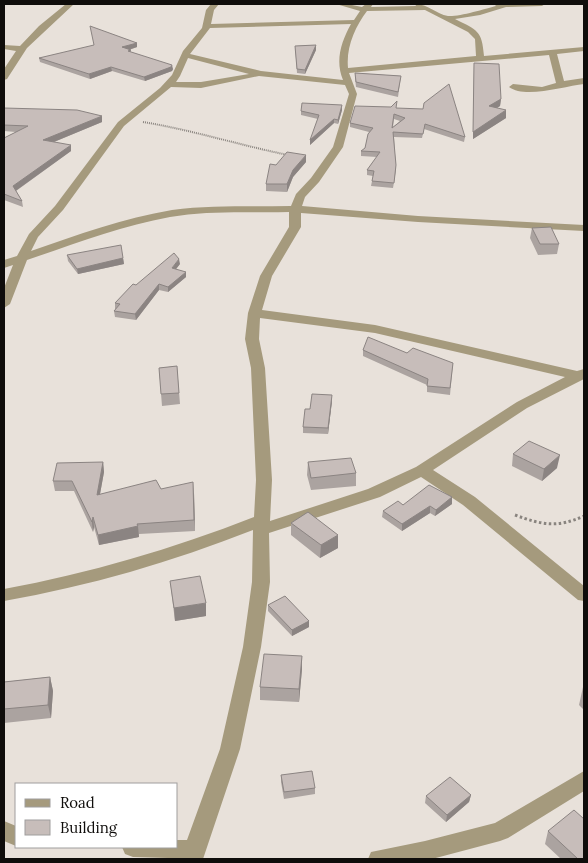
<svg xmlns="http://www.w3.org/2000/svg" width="588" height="863" font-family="Lora,serif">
  <rect width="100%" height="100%" fill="#e8e1da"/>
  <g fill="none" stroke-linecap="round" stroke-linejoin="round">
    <!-- path-far1 -->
    <path stroke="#89847f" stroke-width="2" stroke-dasharray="1 1" stroke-linecap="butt" d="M143,122C192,130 239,145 288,155"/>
    <!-- path -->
    <path stroke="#89847f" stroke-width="3" stroke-dasharray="2.5 2.5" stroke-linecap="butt" d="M515,515C542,525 557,528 584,516"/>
    <!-- street -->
    <path fill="#a59a7d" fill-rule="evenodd" d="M66,4H74L27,48L7,79L4,80V69L16,51L4,49V45L20,46L39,26Z
      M211,4H219L214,10L211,24L354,20L360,11L336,4H347L362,7L366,4H373L371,7L416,6L415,4C428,4 436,14 448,16C458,17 485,9 496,6L494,4H545L542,6L506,7L480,15L455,19C477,30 482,30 484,56L584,47V51L557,54L564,81L584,78V84C565,86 525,99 509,87L513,84L542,87L556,83L549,55L349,73L357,94L343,147L319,182L305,197L302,206L418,216L584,225V231L418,222L301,213V227L272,276L262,310L375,325L577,371L584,369V379L527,408L433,470L475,497L584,586V601L578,600L463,505L421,477L380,497L269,533L270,582L261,647L240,749L203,859L133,857L125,854L122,847H176V840H187L220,749L243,647L252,582L253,530C172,562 89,586 4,601V589C90,573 172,549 254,517L256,480L251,368L245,339L248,313L260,276L289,227V212C250,213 209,210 170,217C121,226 74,244 27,260L10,304L4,308V288L13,265L4,268V260L17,256L29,234L55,206L118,122L160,88L172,75L183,51L202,28L206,10ZM425,10L468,32L475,39L476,56L348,68C346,47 355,27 367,11ZM351,24C341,42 335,61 343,80L261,71L190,54L210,28ZM188,58L249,74L201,82H176L180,76ZM259,76L345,85L349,94L333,147L311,178L296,194L291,206C251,207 211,205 172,210C124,218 77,235 31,251L38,237L63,210L124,126L171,87L201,88ZM260,318L375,333L565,377L517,402L416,467L368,489L270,521L272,480L265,368L259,339Z
      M584,771V791L508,838L500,841L432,859H368L371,852L425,841L495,823Z
      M4,821L16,826V846L4,841Z"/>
  </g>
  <!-- wall -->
  <path fill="#aba3a0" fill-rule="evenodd" d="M137,43V47L129,50H131V52L173,69L172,71L145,81L112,71L90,79L40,62L39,58Z
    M316,45V50L305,74L297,73L295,46Z
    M474,63L501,99L500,106L497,108L506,118L473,139Z
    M355,73L401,76L398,97L356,87L355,78Z
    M4,108L102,122L54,142L71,151L16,191L22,201L23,207L4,200V138L16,132L4,131Z
    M396,108L465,137L464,142L424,129L422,138L394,137L396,170L393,188L371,186L373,176L367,175V170L377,157L361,156V151L365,148L369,132L350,127V123ZM394,119L400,121L393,127Z
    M342,110L338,124L334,123L310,145L318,119L301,115V111Z
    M306,162L293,177L287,192L266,191V184L276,165Z
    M532,228L559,244L557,254L538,255L530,238Z
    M67,255L123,258L124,264L78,274L68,261Z
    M180,264L176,269L186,277L168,292L159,290L136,320L115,317L114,311L116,309H115V303L136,285Z
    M363,350L407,353L453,363L450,395L427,392V385L363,356Z
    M177,366L180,404L162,406L159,368Z
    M332,401L328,434L303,433V427L310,409Z
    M513,454L557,468L542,481L512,466Z
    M103,462L104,472L100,494L161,489L194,493L195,531L139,534V537L99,545L94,527L93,532L74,491H55L53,481Z
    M308,462L356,473V486L311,490L307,475Z
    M452,497V504L435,516L430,513L402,531L382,517L383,511L403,505Z
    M291,523L338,548L320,558L291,535Z
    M170,581L206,616L175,621Z
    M268,605L309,621V627L292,636L268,611Z
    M302,656V669L299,702L260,700V687Z
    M50,677L53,691L51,718L4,723V682Z
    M584,686V710L579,705L583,687Z
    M281,775L315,788V794L284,799L281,782Z
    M471,795L469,802L446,822L425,803L426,796Z
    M548,831L584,859H561L545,844Z"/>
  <!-- shaded-wall -->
  <path fill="#8b8482" d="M137,43V47L122,52V47Z
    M316,45V50L305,74V70Z
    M172,65L173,69L172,71L145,81L144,77Z
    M111,67L112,71L90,79L89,74Z
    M501,99L500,106L488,113L489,106Z
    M342,105V110L338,124V120Z
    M506,110V118L473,139V132Z
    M102,116V122L44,146L43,140Z
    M334,119V123L310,145V140Z
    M71,145V151L14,192L13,186Z
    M306,155V162L293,177L287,192V184L293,170Z
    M123,258L124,264L78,274L77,269Z
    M179,259L180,264L172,274V268Z
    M186,272V277L168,292V287Z
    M159,284V290L136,320L135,314Z
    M332,395V401L328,434V428Z
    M560,455L557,468L542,481L544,469Z
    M103,462L104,472L98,505L97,495Z
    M193,482L194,493L195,531L194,520Z
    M452,497V504L435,516L436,510Z
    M430,506V513L402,531V524Z
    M93,517L94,527L93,532L92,522Z
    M138,526L139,537L99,545L98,535Z
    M338,535V548L320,558L321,545Z
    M206,603V616L175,621L174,608Z
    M309,621V627L292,636V630Z
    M302,656V669L299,702V689Z
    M50,677L53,691L51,718L48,705Z
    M471,795L469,802L446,822L447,815Z"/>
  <!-- building -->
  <path fill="#c7bdba" stroke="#8b8482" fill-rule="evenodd" d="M90,26L137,43L122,47L131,50L128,51L172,65L171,67L144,77L111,67L89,74L39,58L94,45Z
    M316,45L305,70L297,69L295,46Z
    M474,63L499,64L501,99L489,106L506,110L473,132Z
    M355,73L401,76L398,92L356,82Z
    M449,84L465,137L425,124L423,134L393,132L396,165L394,183L372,181L374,171L367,170L380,152L361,151L365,148L368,134L373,128L350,123L355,106L391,107L397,101L396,108L423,109L424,103ZM394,114L405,118L392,128Z
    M302,103L342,105L338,120L334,119L310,140L319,115L301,111Z
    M4,108L77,110L102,116L43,140L71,145L13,186L22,201L4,194V138L28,126L4,125Z
    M287,152L306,155L293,170L287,184H266L270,164L276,165Z
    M551,227L559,244H540L532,228Z
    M121,245L123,258L77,269L67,255Z
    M174,253L179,259L172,268L186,272L168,287L159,284L135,314L114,311L120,304L115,303L133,284L136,285Z
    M368,337L407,353L413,348L453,363L450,388L427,386L428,379L363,350Z
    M177,366L179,393L161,394L159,368Z
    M312,394L332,395L328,428L303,427L305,409H310Z
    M529,441L560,455L544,469L513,454Z
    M351,458L356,473L311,478L308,462Z
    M103,462L97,495L156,480L161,489L193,482L194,520L137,524L138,526L98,535L93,517L92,522L72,481H53L57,463Z
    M429,485L452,497L436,510L430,506L402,524L383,511L398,501L403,505Z
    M308,512L338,535L321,545L291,523Z
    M200,576L206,603L174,608L170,581Z
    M285,596L309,621L292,630L268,605Z
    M264,654L302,656L299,689L260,687Z
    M50,677L48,705L4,709V682Z
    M312,771L315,788L284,792L281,775Z
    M450,777L471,795L447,815L426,796Z
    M574,810L584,819V859H578L548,831Z"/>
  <!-- border -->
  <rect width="588" height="863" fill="none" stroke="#0f0d0b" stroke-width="10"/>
  <!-- legend -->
  <rect x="15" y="783" width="162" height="65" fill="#ffffff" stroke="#9f9e9d"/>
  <rect x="25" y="799" width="25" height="8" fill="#a59a7d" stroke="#9f9e9d"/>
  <text x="60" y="808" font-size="15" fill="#0f0d0b">Road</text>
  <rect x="25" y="820" width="25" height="15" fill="#c7bdba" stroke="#9f9e9d"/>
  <text x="60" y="833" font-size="15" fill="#0f0d0b">Building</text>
</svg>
